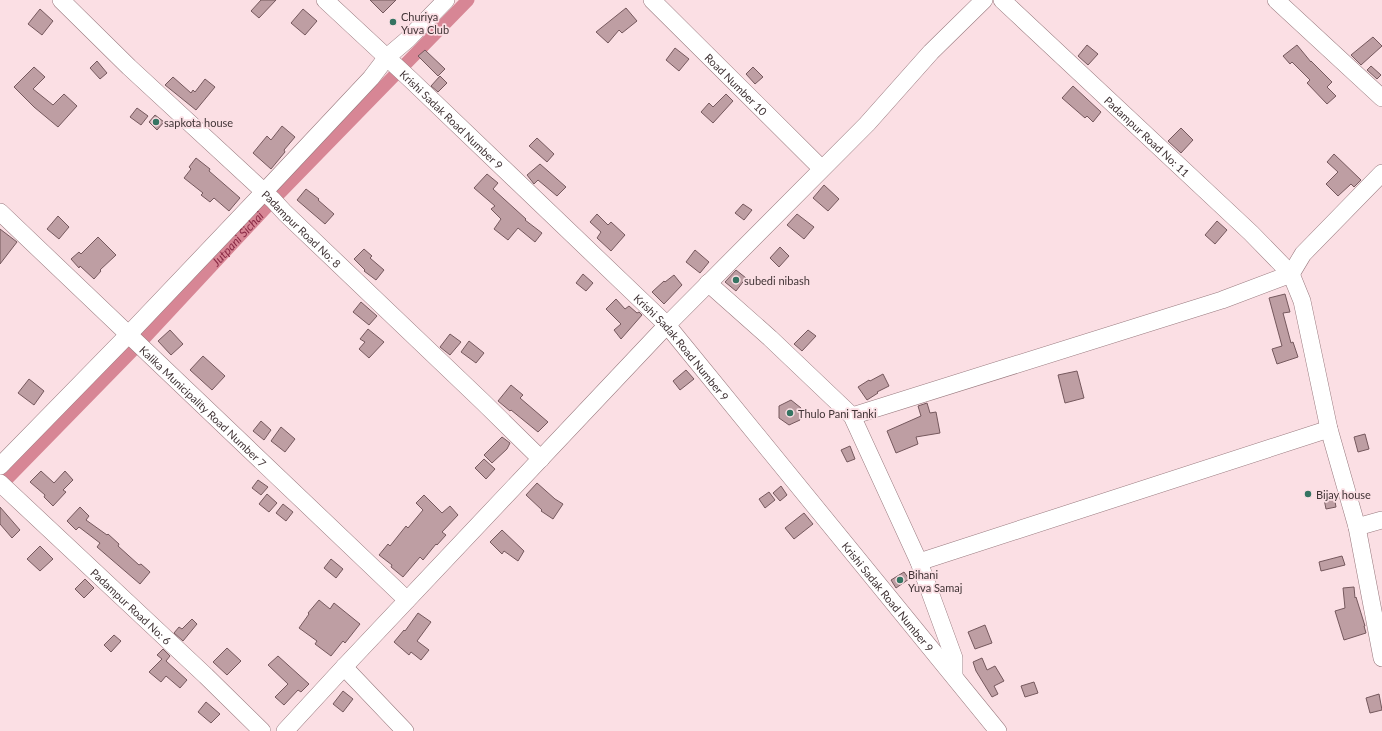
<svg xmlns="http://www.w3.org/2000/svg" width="1382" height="731" viewBox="0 0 1382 731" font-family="Lato,sans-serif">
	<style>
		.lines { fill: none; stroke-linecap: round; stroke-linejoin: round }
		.canal { stroke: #d78695; stroke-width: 13 }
		.building { fill: #be9ea3; stroke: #75585d }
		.minor-casing { stroke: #98797e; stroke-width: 18 }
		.minor { stroke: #fff; stroke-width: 17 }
		.poi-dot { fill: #357462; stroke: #fbdfe4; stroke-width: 1.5 }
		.labels { text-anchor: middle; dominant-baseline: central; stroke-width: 3.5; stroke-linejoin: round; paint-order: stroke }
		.poi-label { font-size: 11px; fill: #413436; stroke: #fbdfe4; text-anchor: start }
		.street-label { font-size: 11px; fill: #413436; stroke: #fbdfe4 }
		.water-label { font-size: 12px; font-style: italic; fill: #8a2a45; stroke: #fbdfe4 }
	</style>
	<rect width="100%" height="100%" fill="#fbdfe4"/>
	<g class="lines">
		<path class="canal" id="s1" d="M7,479L138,345L273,200L468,0"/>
	</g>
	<path class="building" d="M261,0H276L259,18L251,11Z
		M370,0H396L383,13Z
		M626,8L637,21L622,33L619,30L608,43L596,32Z
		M40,9L53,21L42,35L28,24Z
		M303,9L317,21L305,35L291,23Z
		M1373,37L1382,46L1361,65L1351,55Z
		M1087,45L1098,54L1088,65L1078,56Z
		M1297,45L1311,62V61L1332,82L1327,87L1336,96L1327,104L1307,83L1310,80L1292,62L1290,64L1283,56Z
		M675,48L689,59L679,71L666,60Z
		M425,50L445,69L438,76L418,56Z
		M97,61L107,73L100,79L90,68Z
		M1371,66L1381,75L1377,79L1367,70Z
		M34,67L45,77L33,89L53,105L64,94L77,106L58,127L34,107L14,87Z
		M753,67L763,77L755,84L746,74Z
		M440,76L447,83L438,92L431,86Z
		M173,77L191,93L193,90L195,92L205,79L215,87L196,110L165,85Z
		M1073,86L1101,112L1093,122L1087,116L1085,118L1062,98Z
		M726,94L733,101L713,123L701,112L709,103L713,107Z
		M137,108L148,116L141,125L130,117Z
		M155,115L164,122L157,130L149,122Z
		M282,126L295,137L284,150L285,152L271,169L253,153L267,136L271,140Z
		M1181,128L1193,140L1181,153L1168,141Z
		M537,138L554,154L547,162L529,146Z
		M1334,154L1361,180L1354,187L1351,184L1338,196L1326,184L1338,172L1327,162Z
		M196,158L210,169L209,171L240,198L229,211L214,198L210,202L201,195L203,193L184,178L191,169L189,167Z
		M540,164L566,187L557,196L538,180L534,184L527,175Z
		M487,174L498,183L493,189L526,219L525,220L542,233L535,242L518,228L508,240L494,229L501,219L491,209L495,206L474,188Z
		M824,185L839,199L828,211L813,198Z
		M306,189L319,199L318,200L334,214L325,224L297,200Z
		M743,204L752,210L744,220L735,213Z
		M597,214L608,225L611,222L625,235L611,251L597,238L601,232L590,222Z
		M797,214L814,227L804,239L787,225Z
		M58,216L69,227L59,239L47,229Z
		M1217,221L1227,230L1215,244L1205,235Z
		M0,229L17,242L0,264Z
		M98,237L116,255L100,270L101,271L94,279L80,266L79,268L71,259L79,252L81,254Z
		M780,247L789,256L779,267L770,258Z
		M364,249L372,256L370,258L384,270L376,280L364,271L365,270L354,259Z
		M695,250L709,262L700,273L686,262Z
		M736,270L746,278L736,291L725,282Z
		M583,274L593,283L586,291L576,283Z
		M674,275L682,285L664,304L652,292L664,281L665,282Z
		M1285,294L1290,312L1283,313L1291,343L1293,342L1298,357L1277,364L1272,349L1282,346L1269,298Z
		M616,299L625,309L629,306L637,313L639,312L642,315L621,339L614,330L621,324L606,309Z
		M361,302L377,316L369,325L353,312Z
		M368,329L384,342L369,358L359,349L365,342L360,339Z
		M170,330L183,344L171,355L158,341Z
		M808,330L816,336L802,351L794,344Z
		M450,334L461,342L450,355L440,347Z
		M469,341L484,353L476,363L461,352Z
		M203,356L225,376L212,390L190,370Z
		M686,370L694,379L680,390L673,381Z
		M1077,371L1084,398L1065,403L1058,375Z
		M883,374L889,386L877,392L878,393L867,400L858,387L869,380L870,381Z
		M29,379L44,391L34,405L18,393Z
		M511,385L523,395L520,398L548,422L538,432L511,410L510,411L498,401Z
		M791,400L801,408L800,420L789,425L779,418V406Z
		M927,403L930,413L936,412L940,433L916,437L918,444L896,453L887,431L921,416L918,406Z
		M261,421L271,430L264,440L253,431Z
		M281,427L295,439L285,452L271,441Z
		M1365,434L1369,449L1358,452L1354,437Z
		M502,437L510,443L507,449L492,463L484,455Z
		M850,446L855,459L847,462L841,450Z
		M484,459L495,469L486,479L475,468Z
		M41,471L54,483L65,471L73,480L63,490L66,492L53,506L44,497L45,495L30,482Z
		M258,480L268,487L261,495L252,488Z
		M537,483L555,499L563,504L553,519L541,511L542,510L526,495Z
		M781,486L787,495L780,501L773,493Z
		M769,492L775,500L765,508L759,499Z
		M267,494L277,503L269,512L259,504Z
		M424,495L442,513L450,506L458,515L442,532L446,535L437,545L436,544L423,560L420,557L403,577L391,567L392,565L379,555L388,544L390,546L406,526L408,528L423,510L416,503Z
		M1334,496L1336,507L1326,509L1324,499Z
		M283,504L293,512L286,521L276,513Z
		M0,507L20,530L12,538L0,524Z
		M80,507L89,516L86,520L107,535L108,534L119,544L118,546L139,565L141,564L150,572L140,584L97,547L100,543L79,527L76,530L67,521Z
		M804,513L813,524L794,539L785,528Z
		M502,530L524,551L518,561L504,551L502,554L490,542Z
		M40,546L53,559L40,571L27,559Z
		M1342,556L1345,565L1321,571L1319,562Z
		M331,559L343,569L336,578L324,568Z
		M904,572L909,579L896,588L891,580Z
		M85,579L94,588L84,598L75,589Z
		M1354,587L1355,598L1356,597L1365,626H1364L1366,633L1344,640L1335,611L1345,608L1343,588Z
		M319,600L330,609L334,603L360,624L345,643L343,641L331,656L315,644L317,641L299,628L309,614L308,613Z
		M418,613L431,622L417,641L429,650L421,660L411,652L409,655L394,642L404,630L405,631Z
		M192,619L197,624L183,641L174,633L179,627L182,629Z
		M985,625L992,643L975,649L968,632Z
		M114,635L121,641L111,652L104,645Z
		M227,648L241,661L227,675L213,662Z
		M163,649L170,656L166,661L187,680L180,688L166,676L161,682L149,672L162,659L157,655Z
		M278,656L309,684L301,692L298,690L284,705L275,697L288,684L268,665Z
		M982,658L987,670L995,666L1004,681L994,686L998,694L992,697L976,671L973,662Z
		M1034,682L1038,693L1025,697L1021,686Z
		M343,691L353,699L343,712L333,704Z
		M1379,694L1382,710L1370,713L1366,698Z
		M206,702L220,714L211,723L198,712Z"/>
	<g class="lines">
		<g class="minor-casing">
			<g id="minor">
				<path id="s2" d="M61,0L129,67L273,200L285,213L483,402L541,459"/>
				<path id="s3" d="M325,0L410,79L667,325L998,731"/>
				<path id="s4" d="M652,0L821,168"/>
				<path id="s5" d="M1002,0L1251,233L1291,274L1302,301L1329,429L1357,527L1382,658"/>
				<path d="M1276,0L1382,98"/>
				<path id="s6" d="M0,212L407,600"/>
				<path d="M708,283L770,338L852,416L919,562L954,658V676"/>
				<path d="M852,416L1222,300L1291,274L1303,254L1382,173"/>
				<path d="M0,466L128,335L264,192L371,78L387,57L407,40L446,0"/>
				<path id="s7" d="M0,483L206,676L262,731"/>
				<path d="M1357,527L1382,520"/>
				<path d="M919,562L1329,429"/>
				<path d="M344,667L405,731"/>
				<path d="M285,731L344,667L667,325L867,124L931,52L984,0"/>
			</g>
		</g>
		<use href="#minor" class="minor"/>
	</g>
	<g class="poi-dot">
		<circle cx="393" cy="22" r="4"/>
		<circle cx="156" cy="122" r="4"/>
		<circle cx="736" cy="280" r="4"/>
		<circle cx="790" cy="413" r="4"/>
		<circle cx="1308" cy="494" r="4"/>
		<circle cx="900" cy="580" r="4"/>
	</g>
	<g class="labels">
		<g class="poi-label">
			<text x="401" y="16">Churiya<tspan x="401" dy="13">Yuva Club</tspan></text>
			<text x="164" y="122">sapkota house</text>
			<text x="744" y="280">subedi nibash</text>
			<text x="798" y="413">Thulo Pani Tanki</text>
			<text x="1316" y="494">Bijay house</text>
			<text x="908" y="574">Bihani<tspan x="908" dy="13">Yuva Samaj</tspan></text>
		</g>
		<g class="street-label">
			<text stroke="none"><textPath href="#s4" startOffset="119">Road Number 10</textPath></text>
			<text stroke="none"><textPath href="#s3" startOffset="174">Krishi Sadak Road Number 9</textPath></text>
			<text stroke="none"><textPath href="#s5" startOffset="199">Padampur Road No: 11</textPath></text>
			<text stroke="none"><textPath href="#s2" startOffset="332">Padampur Road No: 8</textPath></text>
			<text stroke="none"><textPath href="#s3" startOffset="498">Krishi Sadak Road Number 9</textPath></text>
			<text stroke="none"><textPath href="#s6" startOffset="281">Kalika Municipality Road Number 7</textPath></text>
			<text stroke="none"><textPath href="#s3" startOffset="822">Krishi Sadak Road Number 9</textPath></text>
			<text stroke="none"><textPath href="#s7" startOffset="180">Padampur Road No: 6</textPath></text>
		</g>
		<g class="water-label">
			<text stroke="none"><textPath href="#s1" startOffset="333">Jutpani Sichai</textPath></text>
		</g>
	</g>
</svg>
